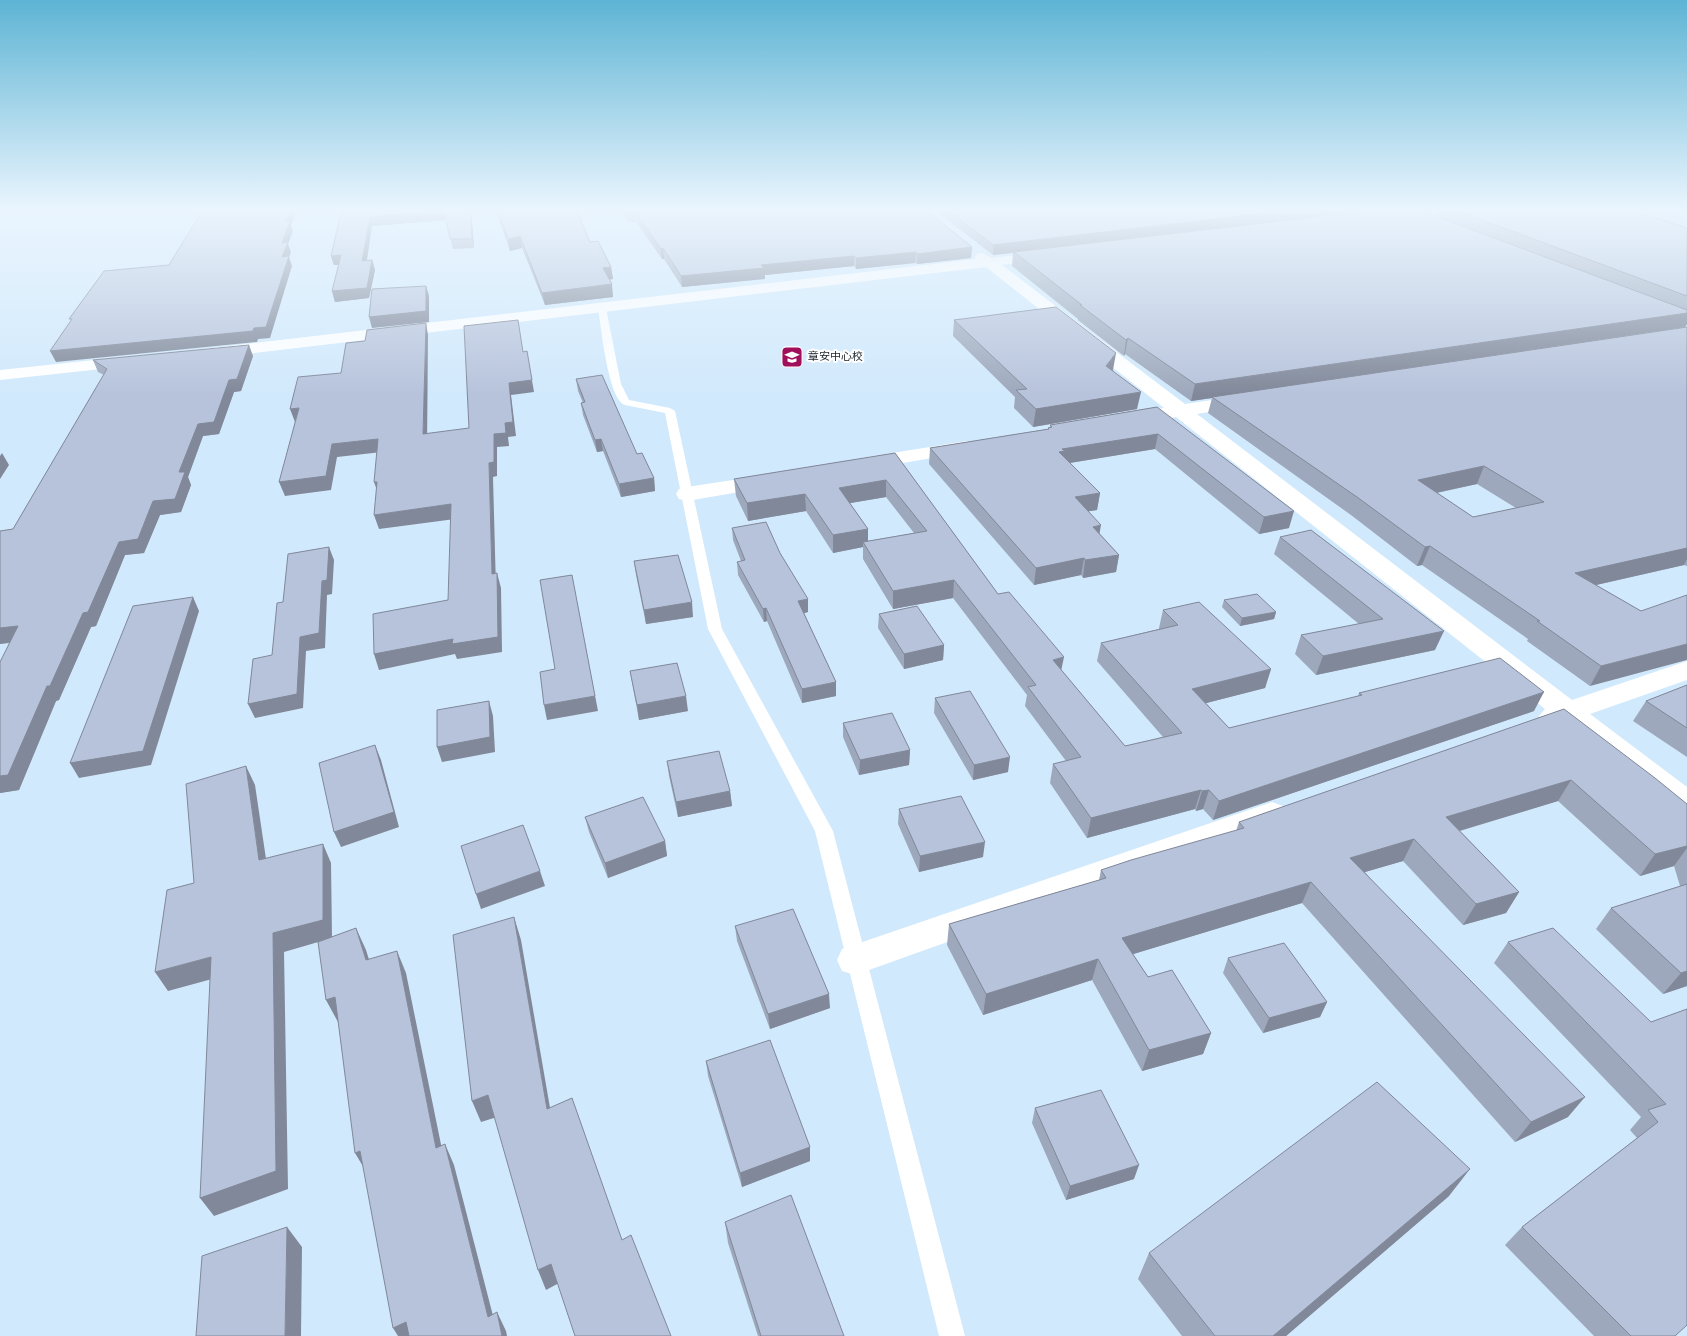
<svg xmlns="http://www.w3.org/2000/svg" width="1687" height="1336" viewBox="0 0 1687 1336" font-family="Overpass,'Noto Sans SC',sans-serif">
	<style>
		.green { fill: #d5d2f9 }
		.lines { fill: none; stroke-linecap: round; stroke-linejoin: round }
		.lane { fill: #fff; fill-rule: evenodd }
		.street { fill: #fff; fill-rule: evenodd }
		.wall { fill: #9da8bc; fill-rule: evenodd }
		.shaded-wall { fill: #808899 }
		.building { fill: #b7c3db; stroke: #808899; fill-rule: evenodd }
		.labels { text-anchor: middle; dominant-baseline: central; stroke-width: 4; stroke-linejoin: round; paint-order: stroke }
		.far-poi-label { font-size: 11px; fill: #212a31; stroke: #fff; text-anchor: start }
	</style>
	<rect width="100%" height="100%" fill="#d1e9fc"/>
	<path class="green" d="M1603,208H1687V235Z"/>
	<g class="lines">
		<path class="lane" d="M602,305L606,308L621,384L629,400L670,408L675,411L722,629L833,831L965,1336H939L815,831L708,629L665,413L625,405C608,400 601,325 598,308Z"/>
		<path class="street" d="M1051,251L1056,252L1058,255L1056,258L1002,265L1185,404L1245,395L1252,397L1255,401L1252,405L1197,414L1572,700L1687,661V680L1590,714L1687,787V816L1676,812L1563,723L1554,726L1544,723L1539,716L1545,709L1176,417L1127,425L1120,423L1117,419L1120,415L1164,408L986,267L212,358L206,357L203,353L206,349L212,348L976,259L975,257L977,254L982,253L992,258Z
			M132,356L138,357L141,361L138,365L0,380V370Z
			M967,441L974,443L977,447L974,451L861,470L854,468L850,464L854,460L861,458Z
			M772,474L780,475L783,480L780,485L687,501L679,499L676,494L679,489L687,487Z
			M1272,802L1283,806L1288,814L1283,822L855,975L842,971L837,960L842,949Z"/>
	</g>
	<path class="wall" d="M342,208H471L474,248L453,249L446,220L372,226L367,260H372L375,270L369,298L335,302L332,291L339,265H334L331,256Z
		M495,208H576L590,242L611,267L613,279L609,280L613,297L545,305L522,248L510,251Z
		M621,208H923L972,247L971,258L917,264L915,263L856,269L854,266L765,275V279L682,287L664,259H662L636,222H628Z
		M932,208H1359L1358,212L1389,211L1436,216L1438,208H1625L1687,228V324L1685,327H1687V566L1684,565L1596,585L1641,611L1590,686L1527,641L1528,639L1422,565L1417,566L1351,515L1208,413L1212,398L1191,401L1125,354L1124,356L1078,320V319L1012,266L1013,253L993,255ZM1477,484L1516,508L1473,517L1437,493Z
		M954,320L1113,370L1137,409L1033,427L1014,408L1015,397L953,336Z
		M253,356L241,391L234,392L219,434L203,436L188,477L191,485L181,512L160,515L144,553L125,555L96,626L91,627L59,700L56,701L19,790L0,793V662L10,643L0,644V531L13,529L104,375L98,372L93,360Z
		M576,379L637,454L654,478L655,491L621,497L603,451L597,452L583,415L581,403H583L578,391Z
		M1157,407L1289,528L1259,534L1155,449L1070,463L1100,493L1097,510L1088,511L1100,534L1119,555L1116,572L1083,578L1081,575L1034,585L929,464L930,448L1048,429V428L1050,427V425Z
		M895,453L998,594L1061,670L1125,746L1163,737L1097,661L1101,643L1159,629V628L1163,610L1271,669L1265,688L1206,703L1229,728L1358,696L1359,693L1534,711L1213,820L1203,809L1196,811L1195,809L1087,838L1050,783L1053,764L1066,761L1025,706L1027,695L953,598L893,609L863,559V547L833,553L806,511L748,521L736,496L734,479ZM886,497L914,533L868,541V529L850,503Z
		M732,528L808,612L804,613L836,682V696L802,703L767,621L764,622L738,575L737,562L741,561L733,540Z
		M1280,537L1435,650L1316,675L1295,654L1301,635L1359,624L1274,554Z
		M634,561L693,617L646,624L636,575Z
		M1224,600L1276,612L1274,619L1240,626L1222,607Z
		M879,614L944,645L943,660L904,669L878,628Z
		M630,671L688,711L639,720Z
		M1687,685V757L1633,721L1646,701Z
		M935,698L1008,772L973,780L934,713Z
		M1564,709L1687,804V986L1663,994L1596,929L1611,908L1680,886L1674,866L1640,876L1558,801L1460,831L1519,892L1506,913L1463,925L1403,861L1365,872L1568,1117L1515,1142L1302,903L1133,954L1148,977L1211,1033L1203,1054L1142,1071L1092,980L983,1015L947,945L949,924L1099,880L1101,870L1236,831L1239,822Z
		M843,723L910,750L909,765L859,775L843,737Z
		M667,761L730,791L732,806L678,817L669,776Z
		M899,809L983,857L919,872L898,824Z
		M585,817L665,841L667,856L608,878L589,832Z
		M735,926L830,1008L770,1029L737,941Z
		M1508,942L1651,1022L1687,1009L1675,1336H1594L1505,1245L1522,1227L1637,1138L1630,1130L1641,1117L1494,963Z
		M1228,958L1327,1002L1320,1017L1263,1033L1223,973Z
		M706,1061L810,1147V1161L742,1187L708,1076Z
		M1035,1108L1134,1179L1066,1200L1032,1123Z
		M1449,1196L1286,1336H1182L1138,1279L1149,1253Z
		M725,1222L844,1336H758L728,1243Z"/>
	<path class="shaded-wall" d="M291,208H298L291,225L293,231L288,244L291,252L289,257L292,266L270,338L258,339L257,342L56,362L50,351L282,257V243L286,222Z
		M470,208H471L474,248L472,239Z
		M1309,208H1359L1357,212L993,255V245Z
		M444,211L446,220L372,226L365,271L362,261L370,217Z
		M520,236L522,248L510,251L508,239Z
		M972,247L971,258L917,264V254Z
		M663,248L664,259H662L661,249Z
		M916,252L915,263L856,269V258Z
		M341,255L344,265H334L331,256Z
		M854,256V266L765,275V279L682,287L681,276L761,265Z
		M372,260L375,270L369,298L335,302L332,291Z
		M611,267L613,279L605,280L603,268Z
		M612,284L613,297L545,305L542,293Z
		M426,286L429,296V322L372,328L369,317Z
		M1687,313V324L1685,327L1212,397V398L1191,401L1195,384Z
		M426,323L428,335L427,447L423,434Z
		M1128,338L1125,354L1124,356L1126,340Z
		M249,345L253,356L241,391L234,392L219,434L203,436L188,477L191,485L181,512L160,515L144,553L125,555L96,626L91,627L59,700L56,701L19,790L0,793V776L47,686L83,613L119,542L179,472L198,424L229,380Z
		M527,351L534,392L511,395L516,436L508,437L509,446L497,447V476L493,477L496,589L492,574L489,463L494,434L509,383Z
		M1116,353L1113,370L1103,383L1106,366Z
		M1141,392L1137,409L1033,427L1036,409Z
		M299,408L295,422L290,409Z
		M1158,434L1155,449L1063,464L1059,452L1062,449Z
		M378,439L382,452L337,457L331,490L285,496L279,482L332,444Z
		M601,439L603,451L597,452L595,440Z
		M2,453L9,465L0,479V456Z
		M1484,466L1477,484L1411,498L1418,480Z
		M654,478L655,491L621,497L619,484Z
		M886,480V497L839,505V488Z
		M374,482H377L379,496Z
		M1100,493L1097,510L1072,514L1075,497Z
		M805,494L806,511L748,521L747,503Z
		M451,504L455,519L379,529L374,515Z
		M1294,511L1289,528L1259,534L1264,517Z
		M1101,525L1098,542L1093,527Z
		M868,529V546L863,542V547L833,553V535Z
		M1430,546L1422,565L1417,566L1425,547Z
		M329,547L334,560L332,594L327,595L325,648L306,651L303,708L255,718L248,704L300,637L322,581Z
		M1687,548V559L1684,565L1565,592L1575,573Z
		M1119,555L1116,572L1083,578L1085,560Z
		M1084,558L1081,575L1034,585L1036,568Z
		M497,573L501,588L502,652L457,659L455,654L379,670L374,654Z
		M572,575L598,711L547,720L544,705L595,696Z
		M954,580L953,598L893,609V591Z
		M193,597L199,611L151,765L79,778L70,763Z
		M808,599V612L798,615V601Z
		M692,602L693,617L646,624L644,610Z
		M766,608L767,621L764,622L763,609Z
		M1276,612L1274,619L1240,626L1242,618Z
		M18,626L27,640L0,644V628Z
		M1444,631L1435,650L1316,675L1323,656Z
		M1687,644V660L1590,686L1601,666Z
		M944,645L943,660L904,669V654Z
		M1064,657L1060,676L1053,660Z
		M1271,669L1265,688L1187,708L1192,689Z
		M836,682V696L802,703V689Z
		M1544,692L1534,711L1213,820L1219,801Z
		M686,696L688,711L639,720L637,705Z
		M489,701L493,716L495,752L442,762L437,747Z
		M375,745L381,760L399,827L341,847L334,832Z
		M910,750L909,765L859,775L860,760Z
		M1010,757L1008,772L973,780L974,765Z
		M246,766L255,785L269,879L259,860Z
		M1571,780L1558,801L1435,838L1446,817Z
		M1201,790L1195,809L1087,838L1091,818Z
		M1209,790L1203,809L1196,811L1202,791Z
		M730,791L732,806L678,817L676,802Z
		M1414,839L1403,861L1341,879L1350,858Z
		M665,841L667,856L608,878L605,863Z
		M985,842L983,857L919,872L920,856Z
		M323,844L331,863L332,938L284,952L288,1189L214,1216L200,1198L273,933Z
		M1687,846V848L1674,866L1640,876L1655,854Z
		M540,871L545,886L481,909L476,894Z
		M1311,882L1302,903L1117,959L1122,938Z
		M1519,892L1506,913L1463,925L1476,904Z
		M514,917L521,940L554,1131L547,1109Z
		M356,928L366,950L376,982L366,960Z
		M397,951L406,973L446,1169L436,1148Z
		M211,957L223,976L168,991L155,972Z
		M1098,959L1092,980L983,1015L986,994Z
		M1687,971V986L1663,994L1681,973Z
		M829,994L830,1008L770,1029L768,1014Z
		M335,997L346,1019L338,1022L326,1000Z
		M1327,1002L1320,1017L1263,1033L1269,1018Z
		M1211,1033L1203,1054L1142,1071L1149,1050Z
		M488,1095L497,1117L481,1122L472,1101Z
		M1585,1097L1568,1117L1515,1142L1531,1122Z
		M445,1144L454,1165L498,1335L488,1317Z
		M810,1147V1161L742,1187L740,1173Z
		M360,1151L367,1173L355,1153Z
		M1139,1165L1134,1179L1066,1200L1070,1186Z
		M1470,1169L1449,1196L1286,1336H1273Z
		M287,1227L302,1247L301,1336H285Z
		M551,1264L559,1283L546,1290L538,1270Z
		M497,1312L506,1331L507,1336H502Z
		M406,1322L416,1336H398L393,1328Z"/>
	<path class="building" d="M204,208H291L286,222L290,221L282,243L288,242L282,257L289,256L266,327L254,328L253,331L50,351L72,319H69L104,271L169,265Z
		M342,208H470L472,239H450L444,211L370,217L362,261L372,260L367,288L332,291L341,255L331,256Z
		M497,208H576L590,242L598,241L611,267L603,268L612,284L542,293L520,236L508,239Z
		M625,208H923L972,247L917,254L916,252L856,258L854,256L761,265L764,268L681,276L663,248L661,249L635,212H627Z
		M945,208H1309L993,245Z
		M1408,208H1414L1687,310V313L1195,384L1128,338L1126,340L1080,305H1082L1014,252L1384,209L1389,211Z
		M1450,208H1625L1687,228V296Z
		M426,286V311L369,317L372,289Z
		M1056,307L1116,353L1106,366L1141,392L1036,409L1016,390L1027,389L954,320Z
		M518,320L523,352L527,351L532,380L509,383L513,422L505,423L506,433L494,434V462L489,463L492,574L497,573L498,637L452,644L453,639L374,654L373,614L448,600L451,504L374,515L377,482H374L378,439L332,444L326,476L279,482L299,408L290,409L298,377L341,373L346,343L365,341L367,330L426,323L423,434L469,428L464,326Z
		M1687,327V548L1575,573L1641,611L1687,595V644L1601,666L1537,621H1540L1430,546L1425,547L1357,497L1212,397ZM1484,466L1544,502L1473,517L1418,480Z
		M249,345L237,379L229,380L214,422L198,424L179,472H185L175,499L153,501L138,539L119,542L88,612L83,613L50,686H47L8,775L0,776V662L18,626L0,628V531L13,529L107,369L93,360Z
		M602,375L637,454L642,453L654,478L619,484L601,439L595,440L581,403L585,402L576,379Z
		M1157,407L1294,511L1264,517L1158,434L1062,449L1065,451L1059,452L1100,493L1075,497L1101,525L1093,527L1119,555L1085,560L1084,558L1036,568L930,448L1049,429L1048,428L1052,427L1050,425Z
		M895,453L998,594L1009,592L1064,657L1053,660L1125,746L1182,733L1101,643L1178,625L1163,610L1199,602L1271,669L1192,689L1229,728L1362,695L1359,693L1500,658L1544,692L1219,801L1209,790L1202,791L1201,790L1091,818L1053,764L1081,757L1028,687L1036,685L954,580L893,591L863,542L927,531L886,480L839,488L868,529L833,535L805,494L747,503L734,479Z
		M766,522L780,553L808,599L798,601L836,682L802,689L766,608L763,609L737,562L745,560L732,528Z
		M1311,530L1444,631L1323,656L1301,635L1383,619L1280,537Z
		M329,547L327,580L322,581L319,633L300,637L297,694L248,704L253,659L272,655L277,603L283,602L288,554Z
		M678,555L692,602L644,610L634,561Z
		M572,575L595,696L544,705L540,672L555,669L540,580Z
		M1257,594L1276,612L1242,618L1224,600Z
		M193,597L143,751L70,763L133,606Z
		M917,606L944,645L904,654L879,614Z
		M677,663L686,696L637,705L630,671Z
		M1687,685V728L1646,701Z
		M970,691L1010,757L974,765L935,698Z
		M489,701L490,737L437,747V710Z
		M1564,709L1655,778L1687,804V846L1655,854L1571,780L1446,817L1519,892L1476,904L1414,839L1350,858L1585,1097L1531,1122L1311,882L1122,938L1148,977L1172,970L1211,1033L1149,1050L1098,959L986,994L949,924L1106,878L1101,870L1131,860L1244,828L1239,822Z
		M892,713L910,750L860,760L843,723Z
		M375,745L394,812L334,832L319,763Z
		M719,751L730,791L676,802L667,761Z
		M246,766L259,860L323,844V920L273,933L276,1171L200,1198L211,957L155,972L167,890L194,883L186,784Z
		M961,796L985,842L920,856L899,809Z
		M643,797L665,841L605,863L585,817Z
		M523,825L540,871L476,894L461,846Z
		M1687,884V971L1681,973L1611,908Z
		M793,909L829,994L768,1014L735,926Z
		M514,917L547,1109L572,1098L622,1240L631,1235L671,1336H575L551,1264L538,1270L488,1095L472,1101L453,935Z
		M356,928L366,960L397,951L436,1148L445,1144L488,1317L497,1312L502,1336H409L406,1322L393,1328L360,1151L355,1153L335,997L326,1000L318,942Z
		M1553,928L1651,1022L1687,1009V1325L1675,1336H1631L1522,1227L1658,1122L1648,1110L1666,1104L1508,942Z
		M1284,943L1327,1002L1269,1018L1228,958Z
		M770,1040L810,1147L740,1173L706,1061Z
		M1377,1082L1470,1169L1273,1336H1215L1149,1253Z
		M1101,1090L1139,1165L1070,1186L1035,1108Z
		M791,1195L844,1336H761L725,1222Z
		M287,1227L285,1336H196L202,1256Z"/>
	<linearGradient id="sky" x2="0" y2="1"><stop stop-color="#5db4d4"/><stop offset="0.53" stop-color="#eaf5fe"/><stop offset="1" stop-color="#eaf5fe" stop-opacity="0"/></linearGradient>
	<rect width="1687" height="395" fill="url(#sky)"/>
	<defs>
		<g id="school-square" transform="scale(1.125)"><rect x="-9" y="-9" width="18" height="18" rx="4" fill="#9f0f5a" stroke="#fff"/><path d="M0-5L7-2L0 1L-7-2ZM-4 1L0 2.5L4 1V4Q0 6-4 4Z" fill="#fff"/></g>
	</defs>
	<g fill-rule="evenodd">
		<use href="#school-square" x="792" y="357"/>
	</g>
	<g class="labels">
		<g class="far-poi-label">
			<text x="808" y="357">章安中心校</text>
		</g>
	</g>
</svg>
